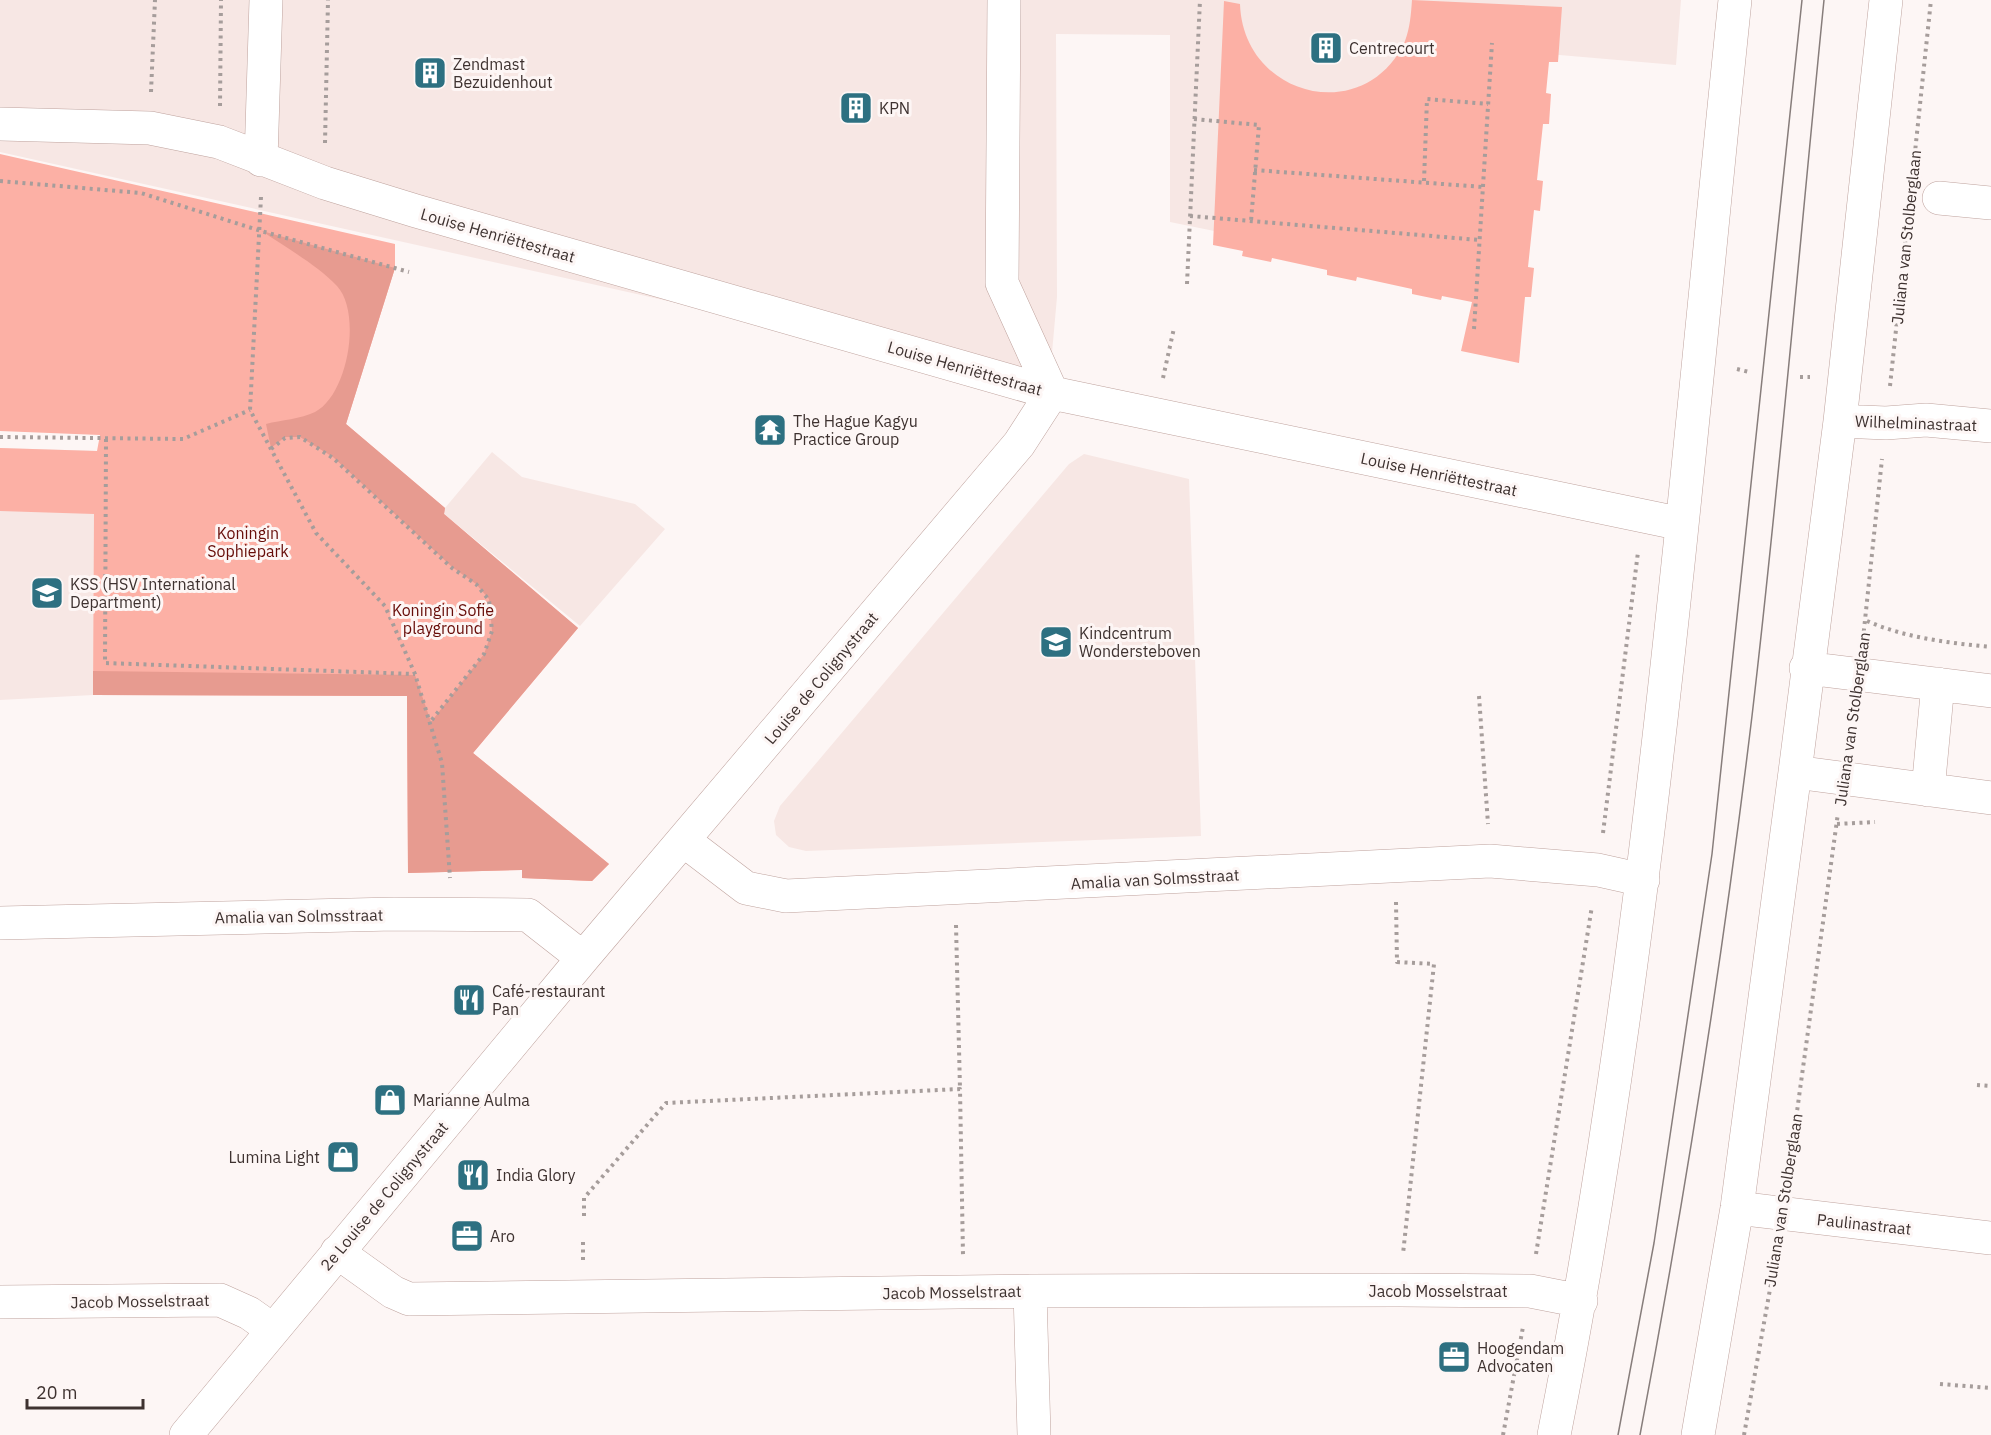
<svg xmlns="http://www.w3.org/2000/svg" width="1991" height="1435" viewBox="0 0 1991 1435" font-family="'IBM Plex Sans',sans-serif">
	<style>
		.built { fill: #f7e7e4 }
		.green { fill: #fcb0a5 }
		.forest { fill: #e79b90 }
		.lines { fill: none; stroke-linecap: round; stroke-linejoin: round }
		.minor-casing { stroke: #bfa39e; stroke-width: 34 }
		.path { stroke: #a69d9b; stroke-width: 4; stroke-dasharray: 3 4.5; stroke-linecap: butt }
		.minor { stroke: #fff; stroke-width: 33 }
		.tram { stroke: #877d7b; stroke-width: 1.5 }
		.labels { text-anchor: middle; dominant-baseline: central; stroke-width: 6; stroke-linejoin: round; paint-order: stroke }
		.poi-label { font-size: 16px; fill: #3e3230; stroke: #fdf6f5; text-anchor: start }
		.street-label { font-size: 16px; fill: #3e3230; stroke: #fdf6f5 }
		.park-label { font-size: 16px; fill: #670d09; stroke: #fdf6f5 }
	</style>
	<rect width="100%" height="100%" fill="#fdf6f5"/>
	<path class="built" d="M0,0H1681L1676,65L1548,54L1523,294L1170,222V35L1056,34L1057,297L1049,386L0,152Z
		M0,448L98,451L93,695L0,700Z
		M492,452L522,477L635,504L665,529L580,626L444,514L445,508Z
		M1084,454L1189,479L1201,836L806,851L789,847L776,835L774,821L780,806L1069,464Z"/>
	<path class="green" d="M1412,0L1562,7L1558,62H1549L1546,93L1551,94L1549,124H1543L1537,180L1543,181L1540,211L1534,210L1528,267L1534,268L1531,297H1525L1519,363L1461,351L1472,302L1442,296L1441,300L1412,294V289L1357,277L1356,281L1327,275V270L1272,258L1271,262L1242,256L1243,251L1213,245L1224,1L1240,4C1243,97 1365,128 1405,41C1410,28 1411,14 1412,0Z
		M0,154L395,244V268L346,424L445,508L444,514L578,628L473,753L609,864L592,881L522,878V870L408,873L407,696L93,695L94,514L0,511V448L97,451L100,435L0,431Z"/>
	<path class="forest" d="M262,231L395,268L346,424L445,508L444,514L578,628L473,753L609,864L592,881L522,878V870L408,873L407,696L93,695V671L415,675L431,722L484,654L492,631L489,599L476,584L452,567L333,457L300,437H285L271,448L266,424C281,420 301,419 315,412C348,395 362,313 337,286C316,264 286,248 262,231Z"/>
	<g class="lines">
		<g class="minor-casing">
			<path id="minor" d="M0,124L150,128L219,142L325,183L416,211L1052,393L1682,524
				M261,160L266,0
				M1939,198L1991,203
				M1840,421L1886,423L1926,420L1991,426
				M1806,668L1991,691
				M1795,772L1991,798
				M1928,790L1938,684
				M683,840L746,888L786,896L1490,861L1598,870L1643,880
				M0,923L394,914L528,915L583,958
				M1737,1208L1991,1238
				M337,1252L393,1292L409,1299L1030,1291L1399,1290L1530,1291L1581,1301
				M1030,1291L1034,1435
				M0,1302L220,1300L249,1313L273,1330
				M186,1435L583,958L1019,444L1052,393L1002,283L1004,0
				M1554,1435C1648,962 1685,479 1735,0
				M1698,1435L1737,1208L1795,772L1840,421L1886,0"/>
		</g>
		<path class="path" d="M151,92L155,0
			M220,106L221,0
			M1194,119L1259,125L1251,221
			M325,143L328,0
			M1254,170L1483,187
			M1913,171L1931,0
			M0,181L141,193L261,231L409,272
			M1424,181L1427,99L1488,104
			M261,197L250,410L316,533L385,606L415,674L442,763L450,878
			M1190,216L1480,240
			M1187,284L1200,0
			M1474,329L1492,43
			M1737,369L1749,372
			M1800,377H1810
			M1163,378L1174,328
			M1890,386L1908,217
			M0,437L183,439L250,410
			M106,439L105,663L415,674
			M271,449L285,438L300,437L333,458L452,568L476,584L489,600L492,631L484,654L431,721
			M1867,621C1906,638 1949,643 1991,647
			M1863,639L1882,459
			M1479,696L1488,824
			M1847,743L1852,709
			M1837,824L1875,822
			M1603,833L1638,552
			M1396,902L1397,962L1434,964L1403,1254
			M956,925L960,1089
			M1977,1085L1991,1086
			M1788,1177L1838,813
			M584,1216V1198L666,1103L960,1089L963,1255
			M1536,1254L1592,906
			M583,1260V1242
			M1940,1384L1991,1388
			M1503,1435L1523,1327
			M1744,1435L1777,1250"/>
		<use href="#minor" class="minor"/>
		<path class="tram" d="M1618,1435L1654,1243L1712,854L1802,0
			M1640,1435C1685,1197 1723,957 1752,716C1780,478 1800,239 1824,0"/>
	</g>
	<defs>
		<g id="building-square" transform="scale(1.725)"><rect x="-9" y="-9" width="18" height="18" rx="4" fill="#2d7081" stroke="#fdf6f5"/><path d="M-4-6H4V6H1V3H-1V6H-4ZM-2.5-4.3h1.7v1.8h-1.7ZM.8-4.3h1.7v1.8H.8ZM-2.5-1h1.7V.8h-1.7ZM.8-1h1.7V.8H.8Z" fill="#fff"/></g>
		<g id="temple-square" transform="scale(1.725)"><rect x="-9" y="-9" width="18" height="18" rx="4" fill="#2d7081" stroke="#fdf6f5"/><path d="M0-6L5-2H3V0L6.5 2.5H4V6H1.5V3h-3V6H-4V2.5H-6.5L-3 0V-2H-5Z" fill="#fff"/></g>
		<g id="school-square" transform="scale(1.725)"><rect x="-9" y="-9" width="18" height="18" rx="4" fill="#2d7081" stroke="#fdf6f5"/><path d="M0-5L7-2L0 1L-7-2ZM-4 1L0 2.5L4 1V4Q0 6-4 4Z" fill="#fff"/></g>
		<g id="restaurant-square" transform="scale(1.725)"><rect x="-9" y="-9" width="18" height="18" rx="4" fill="#2d7081" stroke="#fdf6f5"/><path d="M-5-6h1v4h1v-4h1v4h1v-4h1v5L-1.5 .5V6h-2V.5L-5-1ZM5-6V6H3V1.5H1.5Q1.5-4 5-6Z" fill="#fff"/></g>
		<g id="shop-square" transform="scale(1.725)"><rect x="-9" y="-9" width="18" height="18" rx="4" fill="#2d7081" stroke="#fdf6f5"/><path d="M-5-2.5h2.3a2.7 3.5 0 0 1 5.4 0H5L5.5 6h-11ZM-1.5-2.5h3a1.5 2.3 0 0 0-3 0Z" fill="#fff"/></g>
		<g id="office-square" transform="scale(1.725)"><rect x="-9" y="-9" width="18" height="18" rx="4" fill="#2d7081" stroke="#fdf6f5"/><path d="M-6-3h4V-5.5h4V-3h4V5H-6ZM-1-4.5V-3h2v-1.5ZM-6 0V1H6V0Z" fill="#fff"/></g>
	</defs>
	<g fill-rule="evenodd">
		<use href="#building-square" x="1326" y="48"/>
		<use href="#building-square" x="430" y="73"/>
		<use href="#building-square" x="856" y="108"/>
		<use href="#temple-square" x="770" y="430"/>
		<use href="#school-square" x="47" y="593"/>
		<use href="#school-square" x="1056" y="642"/>
		<use href="#restaurant-square" x="469" y="1000"/>
		<use href="#shop-square" x="390" y="1100"/>
		<use href="#shop-square" x="343" y="1157"/>
		<use href="#restaurant-square" x="473" y="1175"/>
		<use href="#office-square" x="467" y="1236"/>
		<use href="#office-square" x="1454" y="1357"/>
	</g>
	<g class="labels">
		<g class="poi-label">
			<text x="1349" y="48">Centrecourt</text>
			<text x="453" y="64">Zendmast<tspan x="453" dy="18">Bezuidenhout</tspan></text>
			<text x="879" y="108">KPN</text>
			<text x="793" y="421">The Hague Kagyu<tspan x="793" dy="18">Practice Group</tspan></text>
			<text x="70" y="584">KSS (HSV International<tspan x="70" dy="18">Department)</tspan></text>
			<text x="1079" y="633">Kindcentrum<tspan x="1079" dy="18">Wondersteboven</tspan></text>
			<text x="492" y="991">Café-restaurant<tspan x="492" dy="18">Pan</tspan></text>
			<text x="413" y="1100">Marianne Aulma</text>
			<text x="320" y="1157" text-anchor="end">Lumina Light</text>
			<text x="496" y="1175">India Glory</text>
			<text x="490" y="1236">Aro</text>
			<text x="1477" y="1348">Hoogendam<tspan x="1477" dy="18">Advocaten</tspan></text>
		</g>
		<g class="street-label">
			<text transform="translate(498 235) rotate(16)">Louise Henriëttestraat</text>
			<text transform="translate(1906 237) rotate(-84)">Juliana van Stolberglaan</text>
			<text transform="translate(965 368) rotate(16)">Louise Henriëttestraat</text>
			<text transform="translate(1916 423) rotate(2)">Wilhelminastraat</text>
			<text transform="translate(1439 474) rotate(12)">Louise Henriëttestraat</text>
			<text transform="translate(821 678) rotate(-50)">Louise de Colignystraat</text>
			<text transform="translate(1852 719) rotate(-82)">Juliana van Stolberglaan</text>
			<text transform="translate(1155 879) rotate(-3)">Amalia van Solmsstraat</text>
			<text transform="translate(299 916) rotate(-1)">Amalia van Solmsstraat</text>
			<text transform="translate(384 1196) rotate(-50)">2e Louise de Colignystraat</text>
			<text transform="translate(1783 1200) rotate(-81)">Juliana van Stolberglaan</text>
			<text transform="translate(1864 1224) rotate(6)">Paulinastraat</text>
			<text x="1438" y="1291">Jacob Mosselstraat</text>
			<text transform="translate(952 1292) rotate(-1)">Jacob Mosselstraat</text>
			<text transform="translate(140 1301) rotate(-1)">Jacob Mosselstraat</text>
		</g>
		<g class="park-label">
			<text x="248" y="533">Koningin<tspan x="248" dy="18">Sophiepark</tspan></text>
			<text x="443" y="610">Koningin Sofie<tspan x="443" dy="18">playground</tspan></text>
		</g>
	</g>
	<path d="M27 1399v9h116v-9" fill="none" stroke="#3e3230" stroke-width="3"/>
	<text x="36" y="1399" font-size="18" fill="#3e3230" stroke="#fdf6f5" stroke-width="4.5" paint-order="stroke">20 m</text>
</svg>
